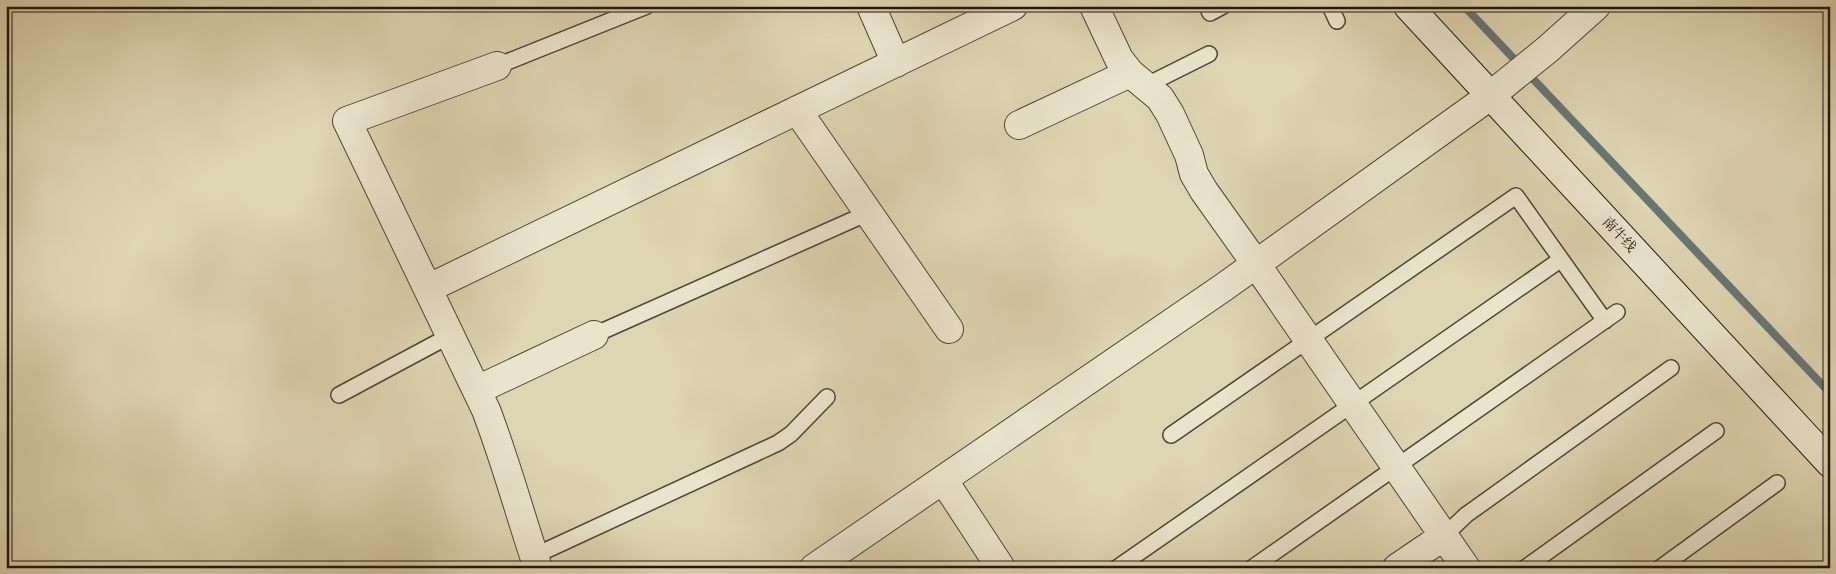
<svg xmlns="http://www.w3.org/2000/svg" width="1836" height="574" viewBox="0 0 1836 574" font-family="'Old Standard TT','Noto Serif SC',serif">
	<style>
		.lines { fill: none; stroke-linecap: round; stroke-linejoin: round }
		.stream { stroke: #687674; stroke-width: 8 }
		.service-casing { stroke: #4e4637; stroke-width: 18 }
		.minor-casing { stroke: #4e4637; stroke-width: 30 }
		.tertiary-casing { stroke: #4e4637; stroke-width: 30 }
		.secondary-casing { stroke: #1e170e; stroke-width: 30 }
		.service { stroke: #eae4cd; stroke-width: 15 }
		.minor { stroke: #eae4cd; stroke-width: 28 }
		.tertiary { stroke: #eae4cd; stroke-width: 28 }
		.secondary { stroke: #eae4cd; stroke-width: 28 }
		.labels { text-anchor: middle; dominant-baseline: central; stroke-width: 5; stroke-linejoin: round; paint-order: stroke }
		.street-label { font-size: 14px; fill: #1e170e; stroke: #eae4cd }
	</style>
	<rect width="100%" height="100%" fill="#ded5b2"/>
	<filter id="stains"><feTurbulence type="fractalNoise" baseFrequency=".004" numOctaves="4"/><feColorMatrix values="0 0 0 0 .2 0 0 0 0 .09 0 0 0 0 .02 0 0 0 .5 -.17"/></filter>
	<radialGradient id="worn" r=".72"><stop offset=".6" stop-color="#630" stop-opacity="0"/><stop offset="1" stop-color="#630" stop-opacity=".3"/></radialGradient>
	<g class="lines">
		<path class="stream" d="M1464,6L1830,393"/>
		<g class="service-casing">
			<path id="service" d="M1207,6L1210,13L1223,6
				M1330,6L1337,21
				M497,66L647,6
				M1145,86L1209,54
				M594,335L868,213
				M339,395L451,335
				M1171,435L1516,196L1605,321
				M1444,536L1466,515L1671,368
				M534,556L778,443L791,434L827,397
				M1117,568L1560,260
				M1252,568L1617,312
				M1525,568L1716,431
				M1660,568L1777,483"/>
		</g>
		<g class="minor-casing">
			<path id="minor" d="M871,6L896,63
				M1094,6L1119,59L1130,73L1160,98L1170,114L1189,155L1194,174L1204,191L1256,264L1466,568
				M497,66L347,121L486,410C506,462 520,515 538,568
				M1490,96L1548,49L1596,6
				M797,110L949,329
				M1019,125L1130,73
				M429,288L1013,6
				M477,390L594,335
				M944,481L1001,568
				M1397,568L1444,536"/>
		</g>
		<g class="tertiary-casing">
			<path id="tertiary" d="M814,568L1224,287L1490,96"/>
		</g>
		<g class="secondary-casing">
			<path id="secondary" d="M1408,6L1830,463"/>
		</g>
		<use href="#service" class="service"/>
		<use href="#minor" class="minor"/>
		<use href="#tertiary" class="tertiary"/>
		<use href="#secondary" class="secondary"/>
	</g>
	<g class="labels">
		<g class="street-label">
			<text transform="translate(1619 235) rotate(47)">南牛线</text>
		</g>
	</g>
	<rect width="1836" height="574" fill="none" stroke="#ded5b2" stroke-width="25"/>
	<rect x="8" y="8" width="1821" height="559" fill="none" stroke="#1e170e" stroke-width="2.5"/>
	<rect x="12" y="12" width="1811" height="549" fill="none" stroke="#1e170e"/>
	<rect width="100%" height="100%" filter="url(#stains)"/>
	<rect width="100%" height="100%" fill="url(#worn)"/>
</svg>
